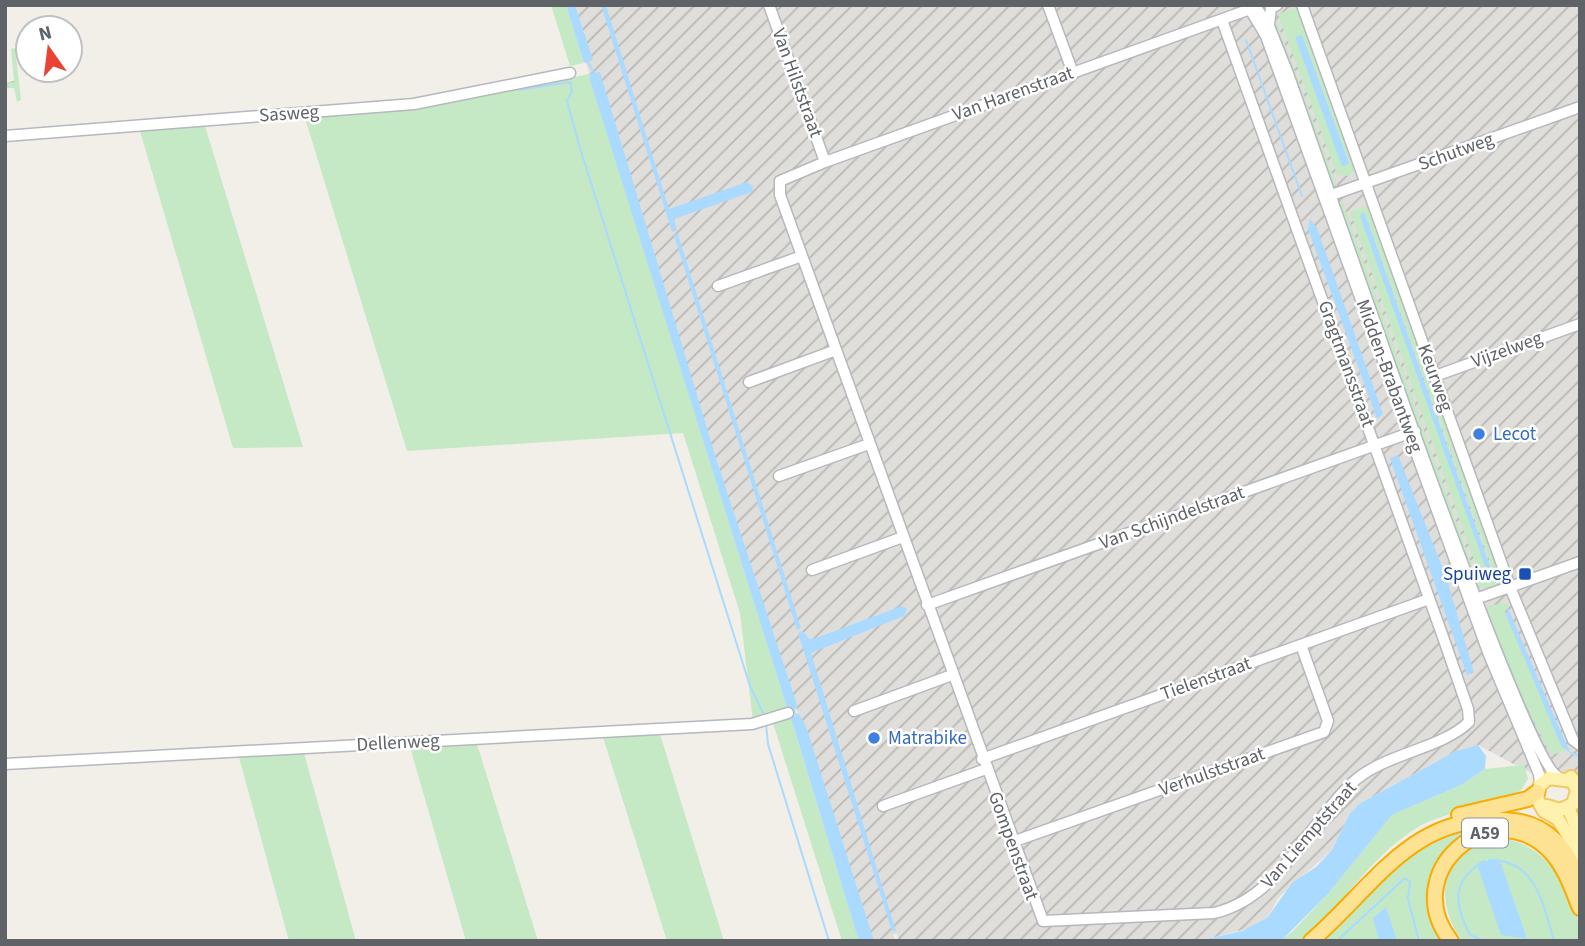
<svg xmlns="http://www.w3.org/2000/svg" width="1585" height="946" viewBox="0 0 1585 946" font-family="'Source Sans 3',sans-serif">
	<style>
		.industrial { fill: url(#industrial-furrows) }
		.green { fill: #c5e8c5; fill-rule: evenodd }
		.forest { fill: url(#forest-firs) }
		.water { fill: #aadaff }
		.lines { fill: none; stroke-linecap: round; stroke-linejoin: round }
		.stream { stroke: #aadaff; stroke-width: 2 }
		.minor-casing { stroke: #b5b8bc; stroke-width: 13 }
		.major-casing { stroke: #f2c960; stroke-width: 16 }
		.highway-casing { stroke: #f9ab00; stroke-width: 18 }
		.minor { stroke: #fff; stroke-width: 10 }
		.major { stroke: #fff2af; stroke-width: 12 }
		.highway { stroke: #fde293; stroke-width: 14 }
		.shop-dot { fill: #3f7fe0; stroke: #fff; stroke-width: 2.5 }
		.transit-dot { fill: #1a4fb4; stroke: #fff; stroke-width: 2.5 }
		.labels { text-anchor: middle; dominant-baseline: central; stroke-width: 5; stroke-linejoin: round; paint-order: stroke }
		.shield { fill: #fff; stroke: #8f9295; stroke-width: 2 }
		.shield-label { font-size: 18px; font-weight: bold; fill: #5f6368 }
		.street-label { font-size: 19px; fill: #5f6368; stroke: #fff }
		.shop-label { font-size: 19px; fill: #366cbe; stroke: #fff; text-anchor: start }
		.transit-label { font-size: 19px; fill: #164399; stroke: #fff; text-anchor: end }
	</style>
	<defs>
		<pattern id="industrial-furrows" width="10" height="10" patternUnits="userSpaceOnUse" patternTransform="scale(1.75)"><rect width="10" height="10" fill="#e0deda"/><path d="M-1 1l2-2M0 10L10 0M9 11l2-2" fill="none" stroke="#b9b8b5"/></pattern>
		<pattern id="forest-firs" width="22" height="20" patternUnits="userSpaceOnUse" patternTransform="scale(1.75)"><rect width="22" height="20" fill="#c5e8c5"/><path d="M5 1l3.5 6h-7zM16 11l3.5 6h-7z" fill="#a3c0a4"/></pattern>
	</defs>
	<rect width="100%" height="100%" fill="#f1efe8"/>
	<path class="industrial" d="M567,5H1580V774L1551,784L1478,745L1456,751L1359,804L1349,815L1332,850L1279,897L1267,918L1254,927L1207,939L899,941L897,934H893L895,941H872Z"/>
	<path class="green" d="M551,5H566L584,63L570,66Z
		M1299,7L1357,169L1348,176L1337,175L1278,14ZM1301,35L1349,163L1343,167L1295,38Z
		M1274,14L1337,186L1331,184L1270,20Z
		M589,74L788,711L753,721L740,613L683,433L407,451L305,118L419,108Z
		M205,126L303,447L233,448L140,131Z
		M1342,200L1477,579L1490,583L1502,575V581C1494,590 1482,590 1473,583L1338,208Z
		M1370,205L1501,572L1490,578L1479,574L1350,212ZM1365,214L1491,565L1488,569L1360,216Z
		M1503,603L1510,606L1505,611L1506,615L1565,751L1551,755L1497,649L1484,607Z
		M791,718L859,941H842L773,723Z
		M660,734L724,941H667L603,737Z
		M477,744L538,941H466L410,747Z
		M304,753L356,941H289L239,757Z
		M1524,765L1528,779L1521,790C1491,809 1451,809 1420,826C1375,852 1346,900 1308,935L1300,941H1280L1293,931L1327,895L1392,815L1463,784L1485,769Z
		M1474,825L1475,830C1440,850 1434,864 1435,903C1435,918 1435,929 1444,941H1318L1420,843Z
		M1500,838C1548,843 1580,895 1580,941H1462C1431,897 1442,846 1500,838Z"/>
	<path class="forest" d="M15,48L21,100L17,102L14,88H5V83L14,81L11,49Z"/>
	<path class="water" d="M566,5H575L593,60L584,63Z
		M601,5H606L669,209L747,182L753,186L752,192L674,219L677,230L672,232Z
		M1302,35L1349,163L1345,166H1342L1295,37Z
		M600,72L715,455L798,708L788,711L591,83L589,74Z
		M1362,213L1365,214L1491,569L1485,566L1360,216Z
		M1310,219L1317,228L1383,414L1377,419L1308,229Z
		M678,234L801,628L797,630L674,235Z
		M1398,455L1447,579L1474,673L1467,675L1390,458Z
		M902,606L907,609L904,616L811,653L896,931H892L798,633L803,631L809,639L816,638Z
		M1508,608L1563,737L1571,753L1562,747L1557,736L1506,615Z
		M798,713L806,726L874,941H859L857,935L791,718Z
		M1478,745L1486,756L1485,769L1463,784L1392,815L1327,895L1285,937L1280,941H1198L1242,931L1267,918L1292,883L1316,867L1332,850L1349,815L1359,804L1456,751Z
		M1484,861H1500L1527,939L1501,935L1477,865Z
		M1386,907L1397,941H1379L1373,918Z"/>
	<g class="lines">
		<path class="stream" d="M1246,40L1302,196
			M588,62L594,73
			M519,90L570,82L572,92L567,101L580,148L750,686L764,715
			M794,710L795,714
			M766,724L768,744L829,941
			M1571,753L1580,756
			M1489,860C1536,859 1543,904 1554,941
			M1484,861C1451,880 1454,905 1470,935L1485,941
			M1337,941L1405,878L1410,882L1408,899L1419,941"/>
		<g class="minor-casing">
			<path id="minor" d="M769,5L825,162
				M1048,5L1073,73
				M1302,5L1510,587L1573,740L1580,745
				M1248,6L1266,36L1488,652L1539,774L1540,785
				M1255,6L1269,26L1287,71C1317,154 1521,758 1558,777
				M1222,20L1443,637L1468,709L1469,722C1440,750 1383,753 1351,784C1306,827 1279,898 1214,913L1043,921L780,195V181L825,162L1256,7
				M1269,25L1271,8L1277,5
				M5,136L414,104L570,73
				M1326,197L1580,107
				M718,286L802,256
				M1435,376L1580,324
				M749,382L836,350
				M779,476L869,444
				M812,570L903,537
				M1470,601L1580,562
				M927,605L1415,431
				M854,711L952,675
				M982,759L1429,599
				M5,764L752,724L788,713
				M883,806L986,769
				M1012,842L1324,732L1328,721L1301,645"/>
		</g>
		<g class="major-casing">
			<path id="major" d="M1547,806L1560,810L1573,804L1577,791L1571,777
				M1568,808L1580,835
				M1572,839L1580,861
				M1573,844L1558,819L1544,811L1537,799L1540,785L1549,778L1580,782"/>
		</g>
		<g class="highway-casing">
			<path id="highway" d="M1459,815L1528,799L1537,792
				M1311,941C1376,885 1414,809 1514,821C1549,825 1569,851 1580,883
				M1451,941C1397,873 1491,791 1550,851C1565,867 1572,888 1580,908"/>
		</g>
		<use href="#minor" class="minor"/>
		<use href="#major" class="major"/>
		<use href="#highway" class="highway"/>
	</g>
	<g class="shop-dot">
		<circle cx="1479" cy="434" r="7"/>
		<circle cx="874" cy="738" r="7"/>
	</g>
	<rect class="transit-dot" x="1518" y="567" width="14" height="14" rx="3.5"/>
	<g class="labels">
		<rect class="shield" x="1462" y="818.5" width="46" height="29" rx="5"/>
		<g class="shield-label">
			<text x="1485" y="833">A59</text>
		</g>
		<g class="street-label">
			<text transform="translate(797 83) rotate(70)">Van Hilststraat</text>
			<text transform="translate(1013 94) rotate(-20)">Van Harenstraat</text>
			<text transform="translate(289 114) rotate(-4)">Sasweg</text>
			<text transform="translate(1456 152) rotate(-20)">Schutweg</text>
			<text transform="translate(1507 350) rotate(-20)">Vijzelweg</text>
			<text transform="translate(1346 364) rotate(70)">Gragtmansstraat</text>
			<text transform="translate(1389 376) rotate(70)">Midden-Brabantweg</text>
			<text transform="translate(1435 378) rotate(70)">Keurweg</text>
			<text transform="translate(1172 518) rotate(-20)">Van Schijndelstraat</text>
			<text transform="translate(1206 679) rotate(-20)">Tielenstraat</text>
			<text transform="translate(398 743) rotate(-3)">Dellenweg</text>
			<text transform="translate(1212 772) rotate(-20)">Verhulststraat</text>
			<text transform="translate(1309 835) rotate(-49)">Van Liemptstraat</text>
			<text transform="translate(1013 846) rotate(70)">Gompenstraat</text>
		</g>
		<g class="shop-label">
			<text x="1493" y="434">Lecot</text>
			<text x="888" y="738">Matrabike</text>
		</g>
		<g class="transit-label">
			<text x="1511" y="574">Spuiweg</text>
		</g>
	</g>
	<rect width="1585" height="946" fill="none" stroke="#5f6368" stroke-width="14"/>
	<g transform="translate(49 49) rotate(346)"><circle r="33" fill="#ffffff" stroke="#bfc1c3" stroke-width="2"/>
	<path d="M0-5L12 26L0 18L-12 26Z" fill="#ea4335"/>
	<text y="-10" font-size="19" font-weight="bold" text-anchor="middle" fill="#5f6368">N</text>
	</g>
</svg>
